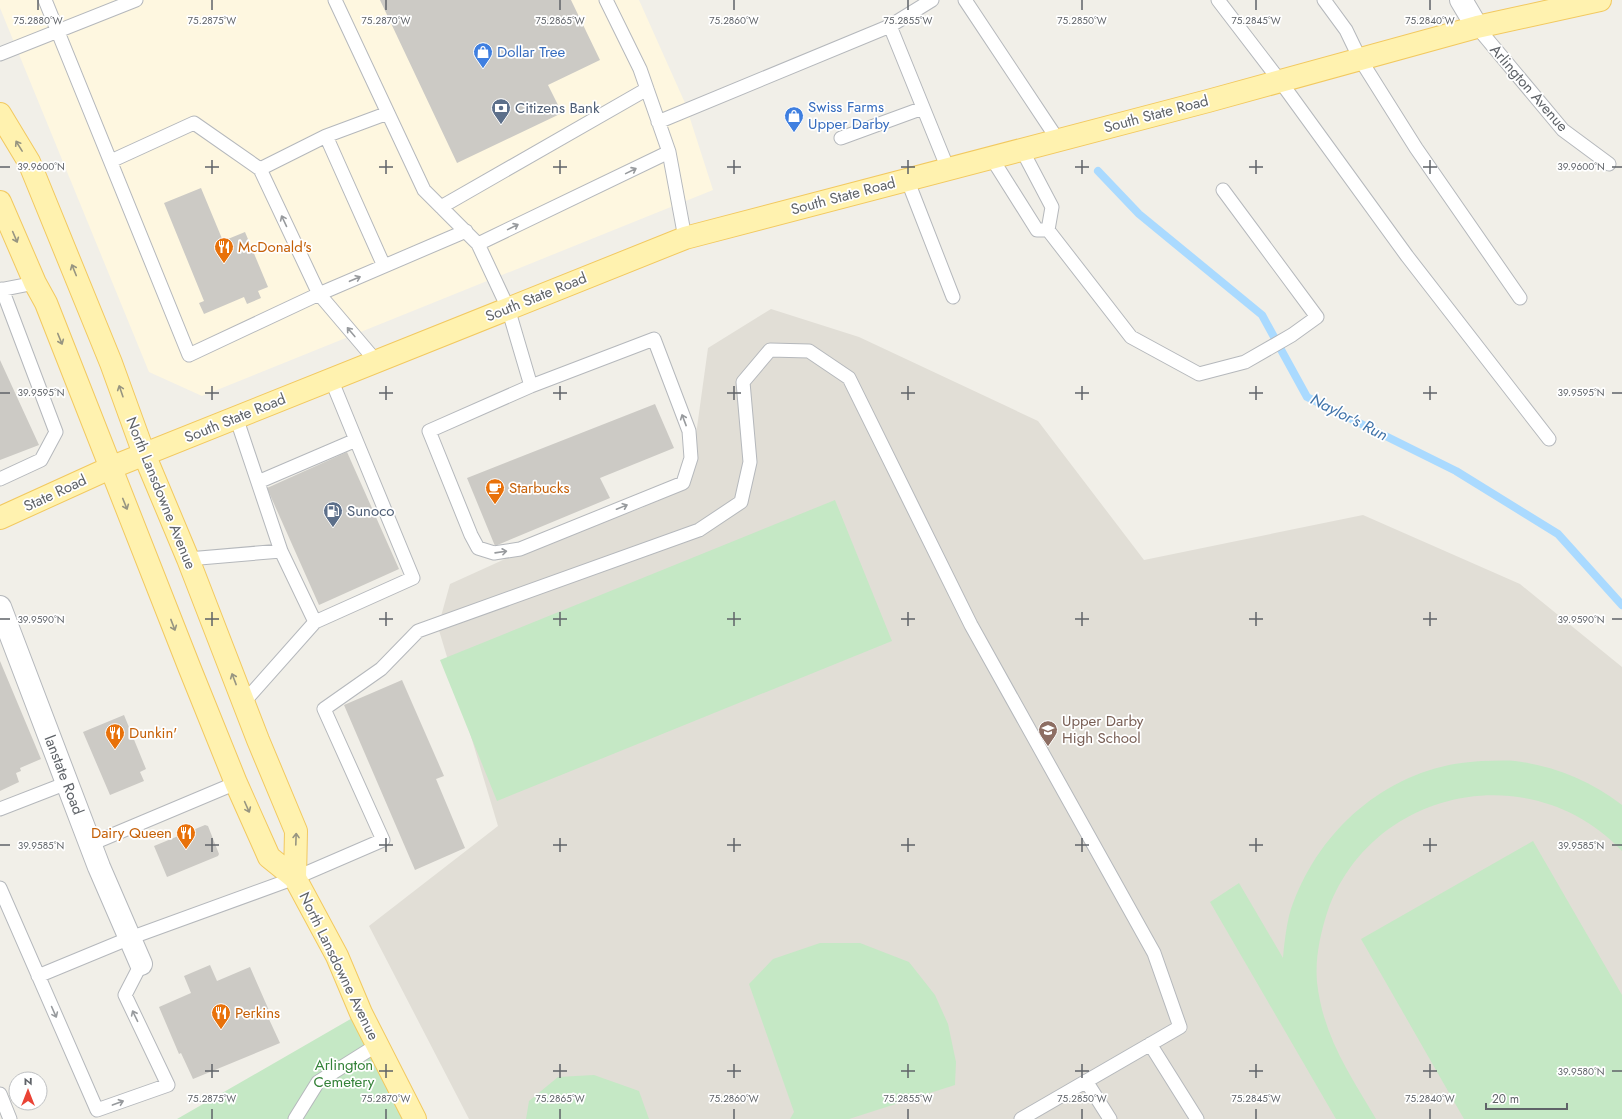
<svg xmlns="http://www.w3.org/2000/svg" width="1622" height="1119" viewBox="0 0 1622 1119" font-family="Jost,sans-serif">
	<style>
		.commercial { fill: #fef7e0 }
		.education { fill: #e1ded6 }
		.green { fill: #c5e8c5 }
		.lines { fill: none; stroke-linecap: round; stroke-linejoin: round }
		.stream { stroke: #aadaff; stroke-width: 8 }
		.building { fill: #cccac5 }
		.lane-casing { stroke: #b5b8bc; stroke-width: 15 }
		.street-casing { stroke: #b5b8bc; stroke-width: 24 }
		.primary-casing { stroke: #f2c960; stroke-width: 24 }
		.lane { stroke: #fff; stroke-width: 13 }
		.street { stroke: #fff; stroke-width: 22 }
		.primary { stroke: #fff2af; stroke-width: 22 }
		.oneway { stroke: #979581 }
		.oneway2 { stroke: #979a9d }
		.ticks { fill: none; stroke: #5f6368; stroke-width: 1.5 }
		.labels { text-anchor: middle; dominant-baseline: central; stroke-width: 3.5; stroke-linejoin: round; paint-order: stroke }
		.shop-label { font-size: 15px; fill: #366cbe; stroke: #fff; text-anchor: start }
		.street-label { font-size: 15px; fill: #5f6368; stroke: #fff }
		.service-label { font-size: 15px; fill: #4e5e75; stroke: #fff; text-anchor: start }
		.food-label { font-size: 15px; fill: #c56008; stroke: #fff; text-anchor: start }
		.education-label { font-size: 15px; fill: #785e54; stroke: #fff; text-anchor: start }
		.park-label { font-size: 15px; fill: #348238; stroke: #fff }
		.water-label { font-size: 16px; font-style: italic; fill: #4174aa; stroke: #fff }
		.ticks-label { font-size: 10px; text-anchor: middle; fill: #5f6368; stroke: #fff; stroke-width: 3.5; stroke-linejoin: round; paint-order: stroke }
	</style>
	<rect width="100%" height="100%" fill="#f1efe8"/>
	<path class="commercial" d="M0,0H639L685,103L713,190L202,396L149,372L0,8Z"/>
	<path class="education" d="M771,309L859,337L1038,421L1144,560L1363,515L1520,584L1622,667V1119H469L369,926L498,826L438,627L450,584L545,541L642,508L690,478L708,348Z"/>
	<path class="green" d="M835,500L892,641L497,801L440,660Z
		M1482,761C1493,761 1504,760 1515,761C1554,766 1591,781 1622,805V851C1532,755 1370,788 1327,913C1320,935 1315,959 1317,982C1323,1036 1349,1073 1376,1119H1336L1210,902L1239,883L1283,958C1284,944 1286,929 1289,916C1311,842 1372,781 1449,765C1459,763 1471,762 1482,761Z
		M1533,841L1622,995V1119H1464L1361,939Z
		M820,943H860L909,962L935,995L948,1024L956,1062L955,1085L849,1119H790L794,1112L749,984L773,959Z
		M361,1013L422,1119H177Z
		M594,1075L639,1091L649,1119H526L529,1101L558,1077Z"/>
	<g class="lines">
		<path class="stream" d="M1098,171L1139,214L1262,315L1307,397L1456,471L1558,534L1622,605"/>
	</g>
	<path class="building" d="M380,0H571L600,60L548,85L562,113L457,163Z
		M201,188L223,241L245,232L268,287L258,291L261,298L247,304L244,297L204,314L199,303L204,301L164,203Z
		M0,360L39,445L0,460Z
		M655,404L674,448L600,478L610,498L495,546L467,478Z
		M347,452L399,569L319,605L267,488Z
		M0,661L41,759L20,768L21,771L16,773L19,782L0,791Z
		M402,680L444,776L436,779L465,848L415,870L344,705Z
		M124,715L146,769L140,772L144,781L110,795L83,732Z
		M205,825L208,826L219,854L218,856L167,877L154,846Z
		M210,965L217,981L250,967L271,1015L268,1017L280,1043L193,1079L181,1053L179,1054L159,1007L191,993L184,976Z"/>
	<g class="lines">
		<g class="lane-casing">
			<path id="lane" d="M45,0L189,355L319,294L466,231
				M335,0L424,190L478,244L508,308L531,386L654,339L689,431L691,458L683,483L520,549L494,553L478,548L471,535L429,431L531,386
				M606,0L640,69L669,152L685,238
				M932,0L890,26L948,169
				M965,0L1058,140
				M1218,0L1280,81L1407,256L1549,439
				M1324,0L1346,30L1360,59L1416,148L1520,298
				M1477,27L1563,130L1609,164
				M0,54L136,0
				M658,122L890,26
				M326,136L388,113
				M841,138L923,108
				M991,157L1037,230H1048L1052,207L1022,150
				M111,161L194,123L260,169L319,294L376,361
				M260,169L326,136L384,266
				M907,179L953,297
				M441,207L647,89
				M1048,230L1131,337L1199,374L1245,362L1292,335L1317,317L1223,190
				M478,244L669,152
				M0,290L35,283
				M331,379L356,440
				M236,417L281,551L315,622L244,702
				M0,479L41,460L56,432L2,289
				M258,482L356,440L413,578L315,622
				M188,559L281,551
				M0,809L67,783
				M91,844L236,783
				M0,888L97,1110L168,1085L125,995L141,964
				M38,976L130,938L295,878L383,840L324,709L381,669L418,631L699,530L741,502L750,462L743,382L770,350L809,351L849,378L971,625L1154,953L1180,1027L1021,1119
				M1150,1044L1197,1119
				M1086,1081L1110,1119
				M0,1094L10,1119
				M295,1119L318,1082L377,1045"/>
		</g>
		<g class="street-casing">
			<path id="street" d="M1461,0L1477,27
				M0,607L99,867L141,964"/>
		</g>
		<g class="primary-casing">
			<path id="primary" d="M0,114L29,162L111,363L144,454L188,559L258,740L296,831L295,878
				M0,202L35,283L46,303L190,669L236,783L269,857L295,878L337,956L361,1013L415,1119
				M0,518L110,468L685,238L1208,101L1477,27L1600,0"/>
		</g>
		<use href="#lane" class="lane"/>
		<use href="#street" class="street"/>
		<use href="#primary" class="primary"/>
	</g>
	<defs><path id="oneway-shaft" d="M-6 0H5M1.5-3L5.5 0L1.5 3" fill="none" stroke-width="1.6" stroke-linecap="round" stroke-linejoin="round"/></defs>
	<g class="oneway">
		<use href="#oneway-shaft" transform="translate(19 146) rotate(-122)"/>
		<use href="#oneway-shaft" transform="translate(15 237) rotate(67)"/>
		<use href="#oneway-shaft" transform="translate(74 270) rotate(-112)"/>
		<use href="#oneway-shaft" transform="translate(60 339) rotate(68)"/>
		<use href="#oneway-shaft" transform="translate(121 391) rotate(-109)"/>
		<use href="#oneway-shaft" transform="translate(125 504) rotate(68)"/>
		<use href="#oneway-shaft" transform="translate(173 625) rotate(69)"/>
		<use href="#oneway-shaft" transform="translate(234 679) rotate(-111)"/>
		<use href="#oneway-shaft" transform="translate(247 807) rotate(66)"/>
		<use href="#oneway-shaft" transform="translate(296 839) rotate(-88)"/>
	</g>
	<g class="oneway2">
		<use href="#oneway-shaft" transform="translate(631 171) rotate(-26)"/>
		<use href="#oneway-shaft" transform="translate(284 221) rotate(-115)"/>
		<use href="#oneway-shaft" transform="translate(513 227) rotate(-26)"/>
		<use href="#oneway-shaft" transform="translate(355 279) rotate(-23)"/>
		<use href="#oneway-shaft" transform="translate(351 332) rotate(-130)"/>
		<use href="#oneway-shaft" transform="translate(684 420) rotate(-111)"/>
		<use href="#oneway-shaft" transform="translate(622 507) rotate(-22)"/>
		<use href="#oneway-shaft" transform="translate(501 552) rotate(-8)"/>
		<use href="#oneway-shaft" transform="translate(54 1012) rotate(66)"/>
		<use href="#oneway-shaft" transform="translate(135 1016) rotate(-116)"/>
		<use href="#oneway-shaft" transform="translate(118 1103) rotate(-20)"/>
	</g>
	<path class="ticks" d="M38,0V10M212,0V10M386,0V10M560,0V10M734,0V10M908,0V10M1082,0V10M1256,0V10M1430,0V10M212,160V174M386,160V174M560,160V174M734,160V174M908,160V174M1082,160V174M1256,160V174M1430,160V174M0,167H10M205,167H219M379,167H393M553,167H567M727,167H741M901,167H915M1075,167H1089M1249,167H1263M1423,167H1437M1612,167H1622M212,386V400M386,386V400M560,386V400M734,386V400M908,386V400M1082,386V400M1256,386V400M1430,386V400M0,393H10M205,393H219M379,393H393M553,393H567M727,393H741M901,393H915M1075,393H1089M1249,393H1263M1423,393H1437M1612,393H1622M212,612V626M386,612V626M560,612V626M734,612V626M908,612V626M1082,612V626M1256,612V626M1430,612V626M0,619H10M205,619H219M379,619H393M553,619H567M727,619H741M901,619H915M1075,619H1089M1249,619H1263M1423,619H1437M1612,619H1622M212,838V852M386,838V852M560,838V852M734,838V852M908,838V852M1082,838V852M1256,838V852M1430,838V852M0,845H10M205,845H219M379,845H393M553,845H567M727,845H741M901,845H915M1075,845H1089M1249,845H1263M1423,845H1437M1612,845H1622M212,1064V1078M386,1064V1078M560,1064V1078M734,1064V1078M908,1064V1078M1082,1064V1078M1256,1064V1078M1430,1064V1078M205,1071H219M379,1071H393M553,1071H567M727,1071H741M901,1071H915M1075,1071H1089M1249,1071H1263M1423,1071H1437M1612,1071H1622M212,1109V1119M386,1109V1119M560,1109V1119M734,1109V1119M908,1109V1119M1082,1109V1119M1256,1109V1119M1430,1109V1119"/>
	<defs>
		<g id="shop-pin" transform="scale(1)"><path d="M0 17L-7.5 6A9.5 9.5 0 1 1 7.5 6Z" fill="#3f7fe0" stroke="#fff"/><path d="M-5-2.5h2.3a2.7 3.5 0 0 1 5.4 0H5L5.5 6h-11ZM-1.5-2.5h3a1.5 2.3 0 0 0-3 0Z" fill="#fff"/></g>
		<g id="bank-pin" transform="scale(1)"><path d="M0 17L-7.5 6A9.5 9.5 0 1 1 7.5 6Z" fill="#5c6f8a" stroke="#fff"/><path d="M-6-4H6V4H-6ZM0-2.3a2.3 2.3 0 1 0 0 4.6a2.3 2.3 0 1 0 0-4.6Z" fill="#fff"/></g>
		<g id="restaurant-pin" transform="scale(1)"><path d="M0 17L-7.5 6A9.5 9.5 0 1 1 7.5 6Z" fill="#e8710a" stroke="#fff"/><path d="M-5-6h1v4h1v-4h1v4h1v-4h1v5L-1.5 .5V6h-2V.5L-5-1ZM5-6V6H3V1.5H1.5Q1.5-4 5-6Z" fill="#fff"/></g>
		<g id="cafe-pin" transform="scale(1)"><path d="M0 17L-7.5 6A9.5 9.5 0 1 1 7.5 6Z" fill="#e8710a" stroke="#fff"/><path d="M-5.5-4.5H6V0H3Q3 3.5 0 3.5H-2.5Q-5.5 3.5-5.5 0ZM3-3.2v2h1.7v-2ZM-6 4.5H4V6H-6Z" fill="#fff"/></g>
		<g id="fuel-pin" transform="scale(1)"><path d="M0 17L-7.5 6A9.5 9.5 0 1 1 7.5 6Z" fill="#5c6f8a" stroke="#fff"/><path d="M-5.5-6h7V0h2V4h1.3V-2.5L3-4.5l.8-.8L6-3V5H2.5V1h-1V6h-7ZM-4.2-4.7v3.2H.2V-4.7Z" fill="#fff"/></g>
		<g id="school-pin" transform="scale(1)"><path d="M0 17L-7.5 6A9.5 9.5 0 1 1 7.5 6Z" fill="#8d6e63" stroke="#fff"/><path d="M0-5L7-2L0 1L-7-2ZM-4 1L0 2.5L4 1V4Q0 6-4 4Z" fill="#fff"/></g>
	</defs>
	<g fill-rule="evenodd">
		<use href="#shop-pin" x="483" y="52"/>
		<use href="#bank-pin" x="501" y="108"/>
		<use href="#shop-pin" x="794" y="116"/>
		<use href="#restaurant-pin" x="224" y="247"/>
		<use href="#cafe-pin" x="495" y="488"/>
		<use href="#fuel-pin" x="333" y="511"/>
		<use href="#school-pin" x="1048" y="730"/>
		<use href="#restaurant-pin" x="115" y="733"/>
		<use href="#restaurant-pin" x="186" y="833"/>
		<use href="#restaurant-pin" x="221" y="1013"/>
	</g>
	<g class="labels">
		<g class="shop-label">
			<text x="497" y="52">Dollar Tree</text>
			<text x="808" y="107">Swiss Farms<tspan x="808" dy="17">Upper Darby</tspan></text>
		</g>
		<g class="street-label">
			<text transform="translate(1529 88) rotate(49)">Arlington Avenue</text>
			<text transform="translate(1156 114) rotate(-15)">South State Road</text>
			<text transform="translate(843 196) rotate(-15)">South State Road</text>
			<text transform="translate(536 297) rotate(-22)">South State Road</text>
			<text transform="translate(235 418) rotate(-22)">South State Road</text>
			<text transform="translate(55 493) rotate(-25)">State Road</text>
			<text transform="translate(161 493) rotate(68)">North Lansdowne Avenue</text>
			<text transform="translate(64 775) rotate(69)">lanstate Road</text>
			<text transform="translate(339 966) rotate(64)">North Lansdowne Avenue</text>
		</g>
		<g class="service-label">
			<text x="515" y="108">Citizens Bank</text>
			<text x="347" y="511">Sunoco</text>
		</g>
		<g class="food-label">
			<text x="238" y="247">McDonald's</text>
			<text x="509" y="488">Starbucks</text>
			<text x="129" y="733">Dunkin'</text>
			<text x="172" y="833" text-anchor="end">Dairy Queen</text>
			<text x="235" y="1013">Perkins</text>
		</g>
		<g class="education-label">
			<text x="1062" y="721">Upper Darby<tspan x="1062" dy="17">High School</tspan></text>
		</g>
		<g class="park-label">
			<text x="344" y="1065">Arlington<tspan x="344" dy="17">Cemetery</tspan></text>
		</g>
		<g class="water-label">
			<text transform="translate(1349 417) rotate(27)">Naylor's Run</text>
		</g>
	</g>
	<g class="ticks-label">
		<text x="38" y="24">75.2880°W</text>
		<text x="212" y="24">75.2875°W</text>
		<text x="386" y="24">75.2870°W</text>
		<text x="560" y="24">75.2865°W</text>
		<text x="734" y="24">75.2860°W</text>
		<text x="908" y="24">75.2855°W</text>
		<text x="1082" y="24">75.2850°W</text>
		<text x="1256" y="24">75.2845°W</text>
		<text x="1430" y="24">75.2840°W</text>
		<text x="41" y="170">39.9600°N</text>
		<text x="1581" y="170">39.9600°N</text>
		<text x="41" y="396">39.9595°N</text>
		<text x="1581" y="396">39.9595°N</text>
		<text x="41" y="623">39.9590°N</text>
		<text x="1581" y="623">39.9590°N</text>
		<text x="41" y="849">39.9585°N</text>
		<text x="1581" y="849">39.9585°N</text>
		<text x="1581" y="1075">39.9580°N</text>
		<text x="212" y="1102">75.2875°W</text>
		<text x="386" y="1102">75.2870°W</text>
		<text x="560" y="1102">75.2865°W</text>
		<text x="734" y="1102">75.2860°W</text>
		<text x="908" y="1102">75.2855°W</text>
		<text x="1082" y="1102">75.2850°W</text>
		<text x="1256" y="1102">75.2845°W</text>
		<text x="1430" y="1102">75.2840°W</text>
	</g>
	<g transform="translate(28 1091)"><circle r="19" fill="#ffffff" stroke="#bfc1c3"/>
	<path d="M0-3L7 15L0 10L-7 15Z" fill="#ea4335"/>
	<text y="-6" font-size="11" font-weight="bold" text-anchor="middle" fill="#5f6368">N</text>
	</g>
	<path d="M1486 1103v6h81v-6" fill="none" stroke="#5f6368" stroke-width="2"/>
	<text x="1492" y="1103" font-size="12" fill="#5f6368" stroke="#ffffff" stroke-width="3" paint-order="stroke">20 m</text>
</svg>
